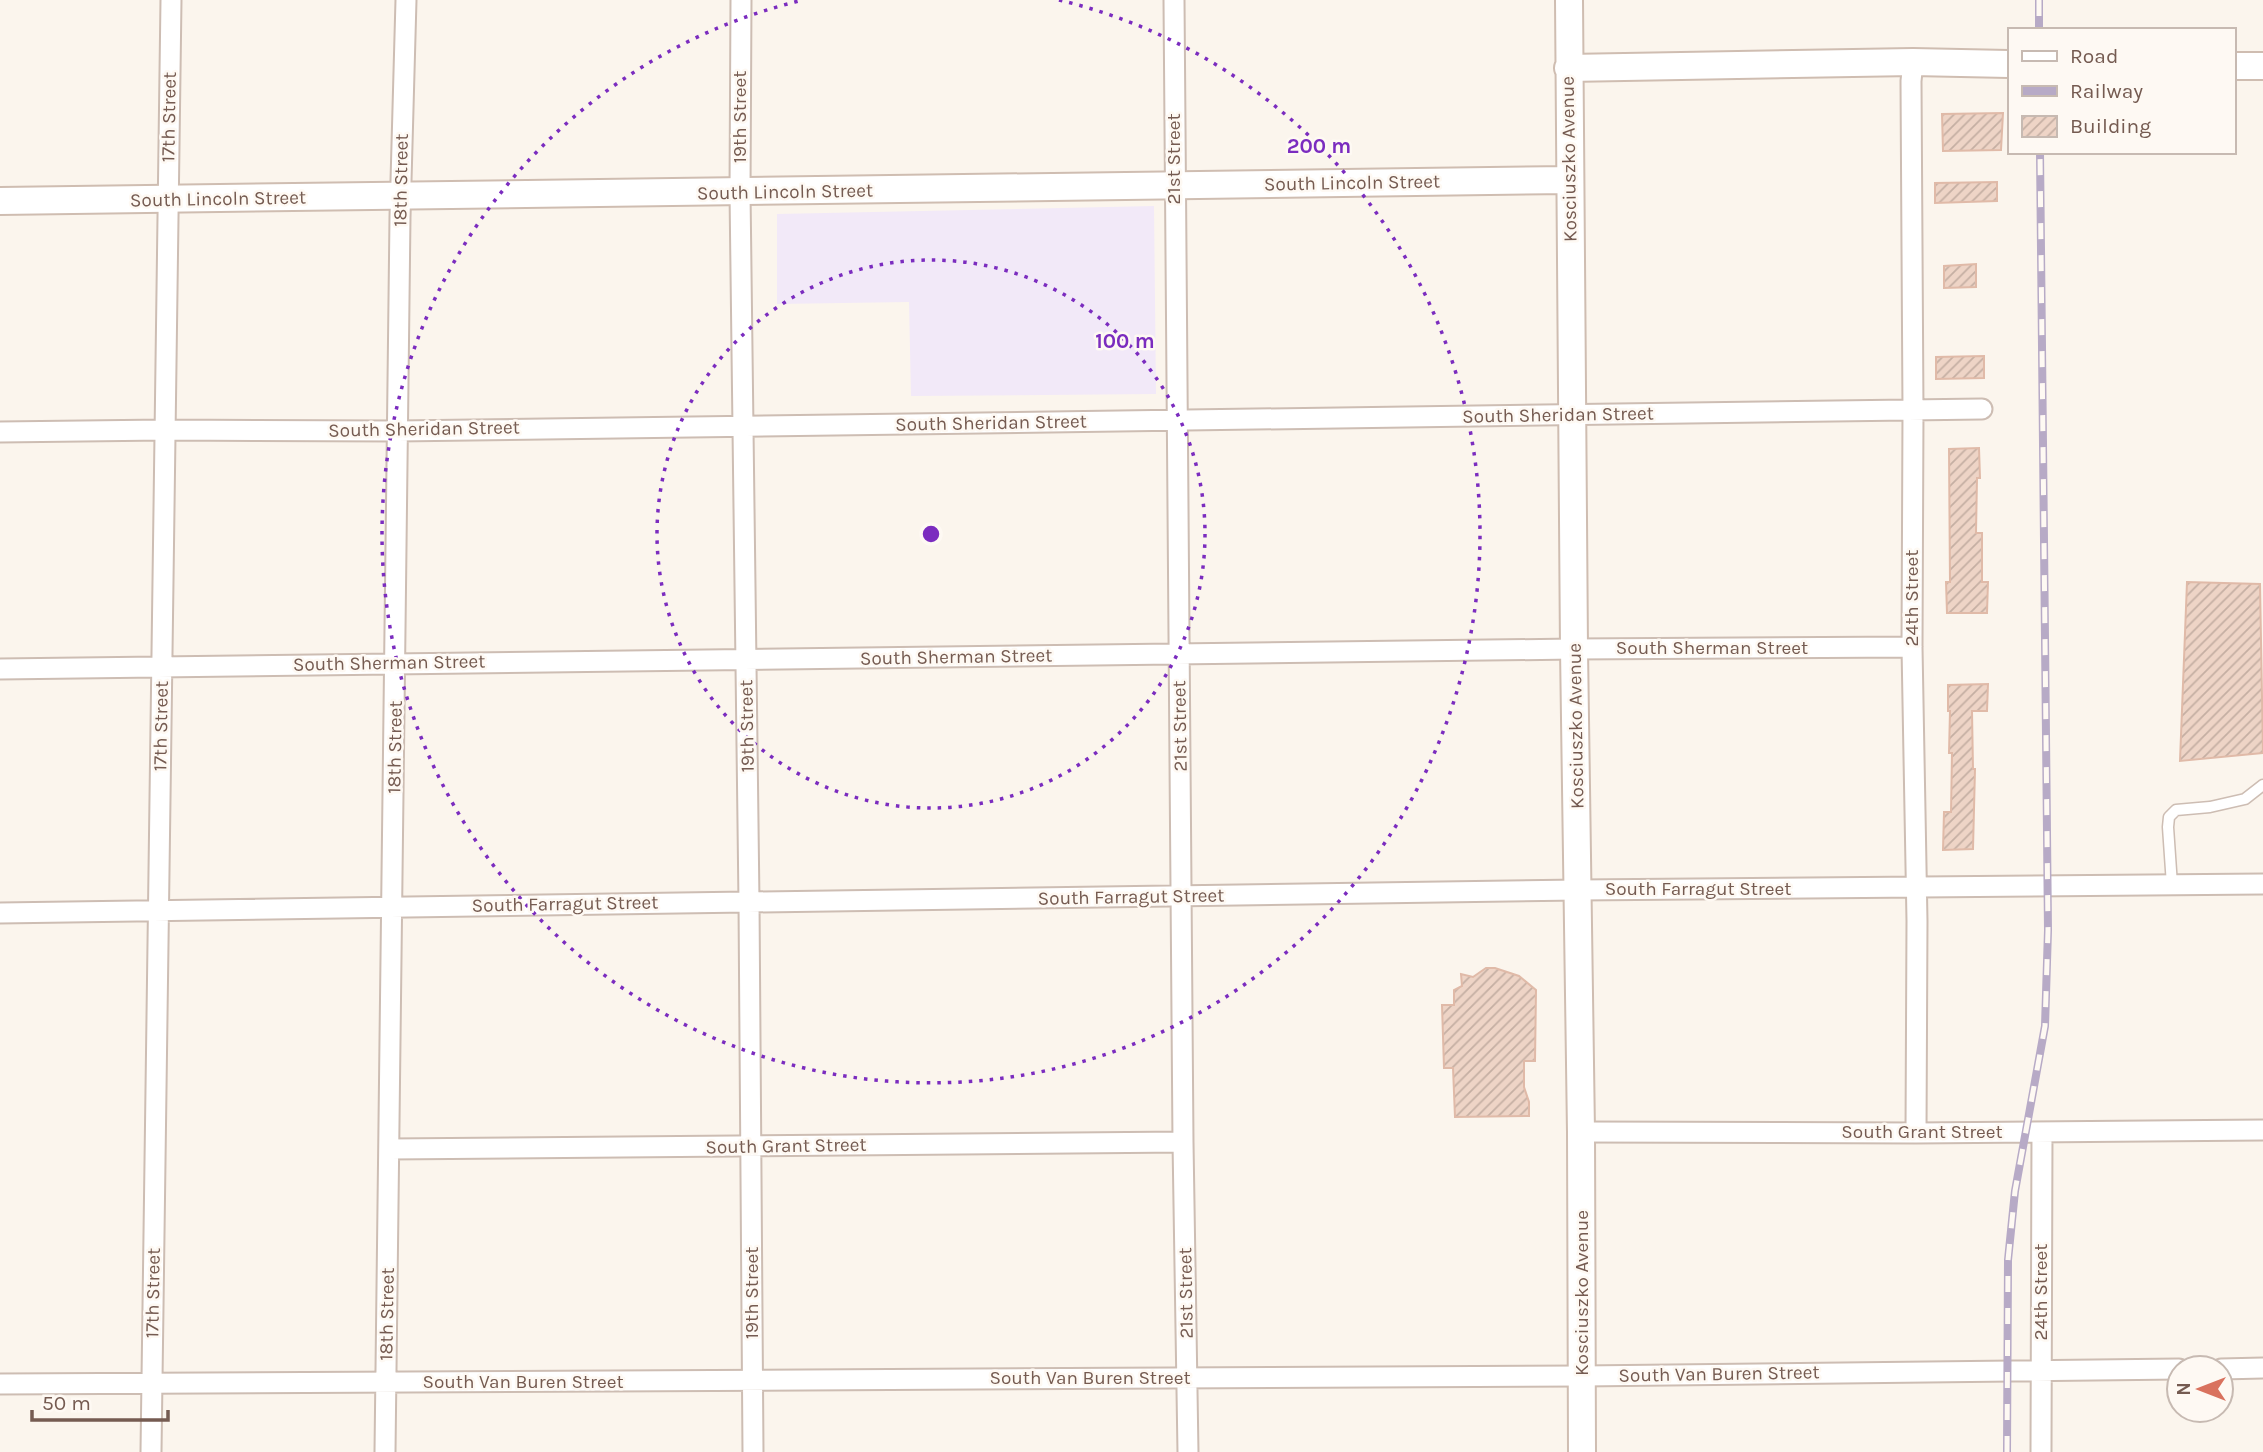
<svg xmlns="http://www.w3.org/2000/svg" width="2263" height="1452" viewBox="0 0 2263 1452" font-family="Karla,sans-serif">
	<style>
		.education { fill: #f2e9f8 }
		.building { fill: url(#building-hatch); stroke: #e0baa8; stroke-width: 2 }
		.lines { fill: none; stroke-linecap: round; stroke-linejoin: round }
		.lane-casing { stroke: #cdbdb3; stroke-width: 13 }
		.street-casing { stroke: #cdbdb3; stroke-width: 23 }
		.secondary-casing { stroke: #cfbdb1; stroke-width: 30 }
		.lane { stroke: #fff; stroke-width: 10 }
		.street { stroke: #fff; stroke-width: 19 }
		.secondary { stroke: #fff; stroke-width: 26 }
		.rail-casing { stroke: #b7aac6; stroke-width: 8 }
		.rail { stroke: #fef9f3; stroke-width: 5; stroke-dasharray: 16; stroke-linecap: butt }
		.ring { fill: none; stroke: #7b2cbf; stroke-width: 3.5; stroke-dasharray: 3.5 7 }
		.labels { text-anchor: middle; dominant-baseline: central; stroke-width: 5; stroke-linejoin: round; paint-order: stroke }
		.street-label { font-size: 19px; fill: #755b51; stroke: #fef9f3 }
		.centre { fill: #7b2cbf; stroke: #fef9f3; stroke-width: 3.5 }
		.ring-label { font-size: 21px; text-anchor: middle; font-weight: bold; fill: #7b2cbf; stroke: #fef9f3; stroke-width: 5; stroke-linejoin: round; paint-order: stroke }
	</style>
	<defs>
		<pattern id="building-hatch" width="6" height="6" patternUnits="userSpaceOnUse" patternTransform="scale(1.75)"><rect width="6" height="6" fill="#eed4c6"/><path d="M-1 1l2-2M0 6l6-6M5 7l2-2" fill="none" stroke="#c5afa3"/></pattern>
	</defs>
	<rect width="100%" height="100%" fill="#fbf5ed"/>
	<path class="education" d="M1154,206L1156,394L911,396L909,302L777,304V214Z"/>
	<path class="building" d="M2003,113L2001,150L1943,151L1942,114Z
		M1997,182V201L1935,203V183Z
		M1976,264V287L1944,288V266Z
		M1984,356V378L1936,379V357Z
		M1979,448L1980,478H1977L1976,533H1982V582H1988L1987,613H1947L1946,582H1950L1949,449Z
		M2187,582L2260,584L2263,753L2180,761Z
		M1988,684L1987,711H1972L1973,769H1975L1973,849L1943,850L1944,812H1951L1952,753H1949L1950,711H1948V685Z
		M1486,968H1495L1519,976L1536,990L1535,1061H1524V1087L1529,1102V1116L1455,1117L1453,1068H1444L1442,1005H1454V990L1462,986L1461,974L1473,977Z"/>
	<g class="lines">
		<g class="lane-casing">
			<path id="lane" d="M2172,885L2168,827L2169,817L2176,810L2210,807L2245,799L2263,785"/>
		</g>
		<g class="street-casing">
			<path id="street" d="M741,0L740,192L749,902L753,1452
				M1174,0L1183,1142L1188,1452
				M1913,62L1911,81L1913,411L1912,647L1917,921L1916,1133
				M0,432L164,430L398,431L1982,409
				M0,669L1574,649L1912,647
				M0,913L1579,890L2263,884
				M1581,1132L1916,1133L2263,1130
				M390,1149L1183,1142
				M2221,1369L2263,1368
				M0,1384L1582,1376L2179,1369
				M151,1452L171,0
				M385,1452L400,217L406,0
				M2041,1452L2042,1132"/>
		</g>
		<g class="secondary-casing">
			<path id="secondary" d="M1569,0L1574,649L1581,1132L1582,1452
				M2233,66H2263
				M1568,68L1913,62L2009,64
				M0,201L1569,180"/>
		</g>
		<use href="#lane" class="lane"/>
		<use href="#street" class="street"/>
		<use href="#secondary" class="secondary"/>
		<g class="rail-casing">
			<path id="rail" d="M2039,0V30
				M2007,1452L2008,1260L2015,1191L2045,1026L2048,930L2040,152"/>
		</g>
		<use href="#rail" class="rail"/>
	</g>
	<g class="ring">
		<circle cx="931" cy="534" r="274"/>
		<path d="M1059 0A549 549 0 1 1 803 0"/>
	</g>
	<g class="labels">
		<g class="street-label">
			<text transform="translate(169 117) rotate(-89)">17th Street</text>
			<text transform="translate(740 117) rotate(-90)">19th Street</text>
			<text transform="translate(1174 159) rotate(-90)">21st Street</text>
			<text transform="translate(1569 159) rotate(-91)">Kosciuszko Avenue</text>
			<text transform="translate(401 180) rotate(-89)">18th Street</text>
			<text transform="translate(1352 183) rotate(-1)">South Lincoln Street</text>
			<text transform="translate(785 192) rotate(-1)">South Lincoln Street</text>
			<text transform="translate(218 199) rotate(-1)">South Lincoln Street</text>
			<text transform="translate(1558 415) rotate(-1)">South Sheridan Street</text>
			<text transform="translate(991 423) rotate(-1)">South Sheridan Street</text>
			<text transform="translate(424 429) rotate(-1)">South Sheridan Street</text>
			<text transform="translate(1912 598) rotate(-90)">24th Street</text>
			<text x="1712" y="648">South Sherman Street</text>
			<text transform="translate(956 657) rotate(-1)">South Sherman Street</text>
			<text transform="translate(389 663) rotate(-1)">South Sherman Street</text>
			<text transform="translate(161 726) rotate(-89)">17th Street</text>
			<text transform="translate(747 726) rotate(-91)">19th Street</text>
			<text transform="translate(1180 726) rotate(-91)">21st Street</text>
			<text transform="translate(1576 726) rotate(-91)">Kosciuszko Avenue</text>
			<text transform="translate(395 747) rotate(-89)">18th Street</text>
			<text x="1698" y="889">South Farragut Street</text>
			<text transform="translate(1131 897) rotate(-1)">South Farragut Street</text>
			<text transform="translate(565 904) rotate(-1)">South Farragut Street</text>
			<text x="1922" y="1132">South Grant Street</text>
			<text transform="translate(786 1146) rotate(-1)">South Grant Street</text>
			<text transform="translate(2041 1292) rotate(-90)">24th Street</text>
			<text transform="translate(153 1293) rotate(-89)">17th Street</text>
			<text transform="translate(752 1293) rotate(-90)">19th Street</text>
			<text transform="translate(1186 1293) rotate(-91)">21st Street</text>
			<text transform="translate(1582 1293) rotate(-90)">Kosciuszko Avenue</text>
			<text transform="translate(387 1314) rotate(-89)">18th Street</text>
			<text transform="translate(1719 1374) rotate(-1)">South Van Buren Street</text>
			<text x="1090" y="1378">South Van Buren Street</text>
			<text x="523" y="1382">South Van Buren Street</text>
		</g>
	</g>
	<circle cx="931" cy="534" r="10" class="centre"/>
	<g class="ring-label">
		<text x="1319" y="153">200 m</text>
		<text x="1125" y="348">100 m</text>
	</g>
	<rect x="2008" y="28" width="228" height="126" fill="#fef9f3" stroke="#c7bab2" stroke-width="2"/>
	<rect x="2022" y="51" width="35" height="10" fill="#ffffff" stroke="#c7bab2" stroke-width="2"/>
	<text x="2070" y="63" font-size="21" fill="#755b51">Road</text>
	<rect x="2022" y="86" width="35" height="10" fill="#b7aac6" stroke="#c7bab2" stroke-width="2"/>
	<text x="2070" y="98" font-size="21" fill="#755b51">Railway</text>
	<rect x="2022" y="116" width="35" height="21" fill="url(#building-hatch)" stroke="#c7bab2" stroke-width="2"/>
	<text x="2070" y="133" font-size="21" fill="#755b51">Building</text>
	<g transform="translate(2200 1389) rotate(270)"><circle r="33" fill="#fef9f3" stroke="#c7bab2" stroke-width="2"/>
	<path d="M0-5L12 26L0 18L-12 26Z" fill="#d9725e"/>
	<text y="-10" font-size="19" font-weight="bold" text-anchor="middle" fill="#755b51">N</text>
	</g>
	<path d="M32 1410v10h136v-10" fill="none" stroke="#755b51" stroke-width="3.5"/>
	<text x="42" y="1410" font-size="21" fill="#755b51" stroke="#fef9f3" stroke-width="5" paint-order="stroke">50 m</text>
</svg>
